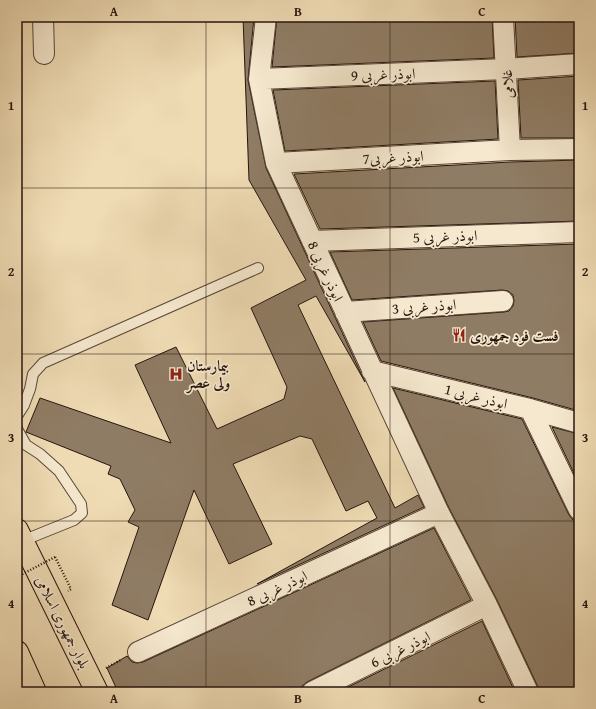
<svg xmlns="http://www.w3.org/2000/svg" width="596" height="709" viewBox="0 0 596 709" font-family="'Gentium Book Plus',Amiri,serif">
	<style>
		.building { fill: #8f7c64; stroke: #27150e }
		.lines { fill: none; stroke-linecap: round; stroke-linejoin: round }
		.lane-casing { stroke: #594638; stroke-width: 12 }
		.street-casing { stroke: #594638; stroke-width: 22 }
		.primary-casing { stroke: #27150e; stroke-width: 24 }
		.path { stroke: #27150e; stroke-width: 2.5; stroke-dasharray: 1 2; stroke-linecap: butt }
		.lane { stroke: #f5e8ce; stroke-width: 10 }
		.street { stroke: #f5e8ce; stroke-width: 20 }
		.primary { stroke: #efdbb4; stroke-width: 22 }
		.path-bridge { stroke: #27150e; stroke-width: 2.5; stroke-dasharray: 1 2; stroke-linecap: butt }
		.grid { fill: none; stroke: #27150e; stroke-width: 1; stroke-opacity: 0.55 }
		.labels { text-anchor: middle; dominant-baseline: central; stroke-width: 3.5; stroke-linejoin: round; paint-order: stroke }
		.street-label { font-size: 15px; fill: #27150e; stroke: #f5e8ce }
		.poi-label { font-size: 15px; font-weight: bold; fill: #27150e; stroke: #f5e8ce; text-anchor: start }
		.neatline { fill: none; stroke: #27150e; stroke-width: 1.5 }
		.grid-label { font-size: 13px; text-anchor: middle; font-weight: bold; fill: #27150e }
	</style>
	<rect width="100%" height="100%" fill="#efdbb4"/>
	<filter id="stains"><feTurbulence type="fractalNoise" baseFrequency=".005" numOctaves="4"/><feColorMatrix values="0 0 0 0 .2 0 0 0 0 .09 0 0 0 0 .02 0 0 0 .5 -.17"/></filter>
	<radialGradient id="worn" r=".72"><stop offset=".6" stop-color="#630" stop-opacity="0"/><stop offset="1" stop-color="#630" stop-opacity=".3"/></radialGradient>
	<path class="building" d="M243,17H254L248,80L266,168L365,382L316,296L298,305L395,508L418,495L424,507L257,584L377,518L368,501L346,511L312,439L300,436L233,464L272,544L229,564L194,490L148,620L112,605L139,527L128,522L135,510L120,479L108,474L111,466L26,432L40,398L171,443L135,365L176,347L217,429L284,399L287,387L251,308L306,280L249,180Z
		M277,17H492L494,58L272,67Z
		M515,17H579V53L517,57Z
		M579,76V138H521L518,80Z
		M495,81L498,139L285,151L273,90Z
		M579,160V221L320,229L294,174L510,162Z
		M579,244V411L533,398L381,361L363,322L504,312L509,311L513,306L514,301L513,295L508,291L502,290L352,300L330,252Z
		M393,388L522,419L569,515L573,520L579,521V692H539L538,687L497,600L449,508Z
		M552,427L579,434V484Z
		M434,528L471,600L307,682L302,686L301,692H118L107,668L127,656L132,662L137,663L143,662Z
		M482,621L515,692H338Z"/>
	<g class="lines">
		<g class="lane-casing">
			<path id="lane" d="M17,416L24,405L30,389L33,374L43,363L258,268
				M17,429L26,445L40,454L59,471L81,504L82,513L74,520L22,541"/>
		</g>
		<g class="street-casing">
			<path id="street" d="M43,17L44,54
				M266,17L259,79L276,163L439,513L487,605L528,692
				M503,17L510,150
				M259,79L506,69L579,64
				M276,163L510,150L579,149
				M312,241L579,232
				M345,312L503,301
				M372,371L530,409L579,423
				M530,409L579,510
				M138,652L439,513
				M312,692L487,605"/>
		</g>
		<g class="primary-casing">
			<path id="primary" d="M17,530L97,692
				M17,652L35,692"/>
		</g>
		<path class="path" d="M55,557L71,589L68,591
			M106,668L121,660"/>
		<use href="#lane" class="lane"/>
		<use href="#street" class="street"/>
		<use href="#primary" class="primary"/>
		<path class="path-bridge" d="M17,577L55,557"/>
	</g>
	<path class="grid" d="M206,17V692M390,17V692M17,188H579M17,354H579M17,521H579"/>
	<defs>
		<g id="restaurant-bare" transform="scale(1.08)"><path d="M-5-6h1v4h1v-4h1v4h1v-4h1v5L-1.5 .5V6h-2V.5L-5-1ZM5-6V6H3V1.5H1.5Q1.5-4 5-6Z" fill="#8f2418" stroke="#f5e8ce" stroke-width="2.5" paint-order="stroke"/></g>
		<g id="hospital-bare" transform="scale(1.08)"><path d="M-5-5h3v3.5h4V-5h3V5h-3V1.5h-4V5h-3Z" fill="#8f2418" stroke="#f5e8ce" stroke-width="2.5" paint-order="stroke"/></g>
	</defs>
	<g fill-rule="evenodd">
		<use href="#restaurant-bare" x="459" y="335"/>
		<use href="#hospital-bare" x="176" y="374"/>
	</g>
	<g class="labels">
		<g class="street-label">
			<text transform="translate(383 74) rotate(-2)">ابوذر غربی 9</text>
			<text transform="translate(507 84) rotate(-93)">غلامی</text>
			<text transform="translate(393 157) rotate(-3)">ابوذر غربی7</text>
			<text transform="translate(445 236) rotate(-2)">ابوذر غربی 5</text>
			<text transform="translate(326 271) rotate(65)">ابوذر غربی 8</text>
			<text transform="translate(424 306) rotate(-4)">ابوذر غربی 3</text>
			<text transform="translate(476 396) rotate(14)">ابوذر غربی 1</text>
			<text transform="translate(277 588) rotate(-25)">ابوذر غربی 8</text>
			<text transform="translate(63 622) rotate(63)">بلوار جمهوری اسلامی</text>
			<text transform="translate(400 649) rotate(-26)">ابوذر غربی 6</text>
		</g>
		<g class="poi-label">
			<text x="470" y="335">فست فود جمهوری</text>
			<text x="187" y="365">بیمارستان<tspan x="187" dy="17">ولی عصر</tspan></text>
		</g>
	</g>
	<rect width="596" height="709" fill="none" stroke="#efdbb4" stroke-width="44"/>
	<rect x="22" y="22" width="552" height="665" class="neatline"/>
	<g class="grid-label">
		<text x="114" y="16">A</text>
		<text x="298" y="16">B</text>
		<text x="482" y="16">C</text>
		<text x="11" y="110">1</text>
		<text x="585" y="110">1</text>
		<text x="11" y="276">2</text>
		<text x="585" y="276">2</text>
		<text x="11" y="442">3</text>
		<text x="585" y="442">3</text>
		<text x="11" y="608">4</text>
		<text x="585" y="608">4</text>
		<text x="114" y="703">A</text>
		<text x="298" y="703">B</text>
		<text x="482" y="703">C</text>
	</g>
	<rect width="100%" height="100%" filter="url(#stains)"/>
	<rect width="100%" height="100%" fill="url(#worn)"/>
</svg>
